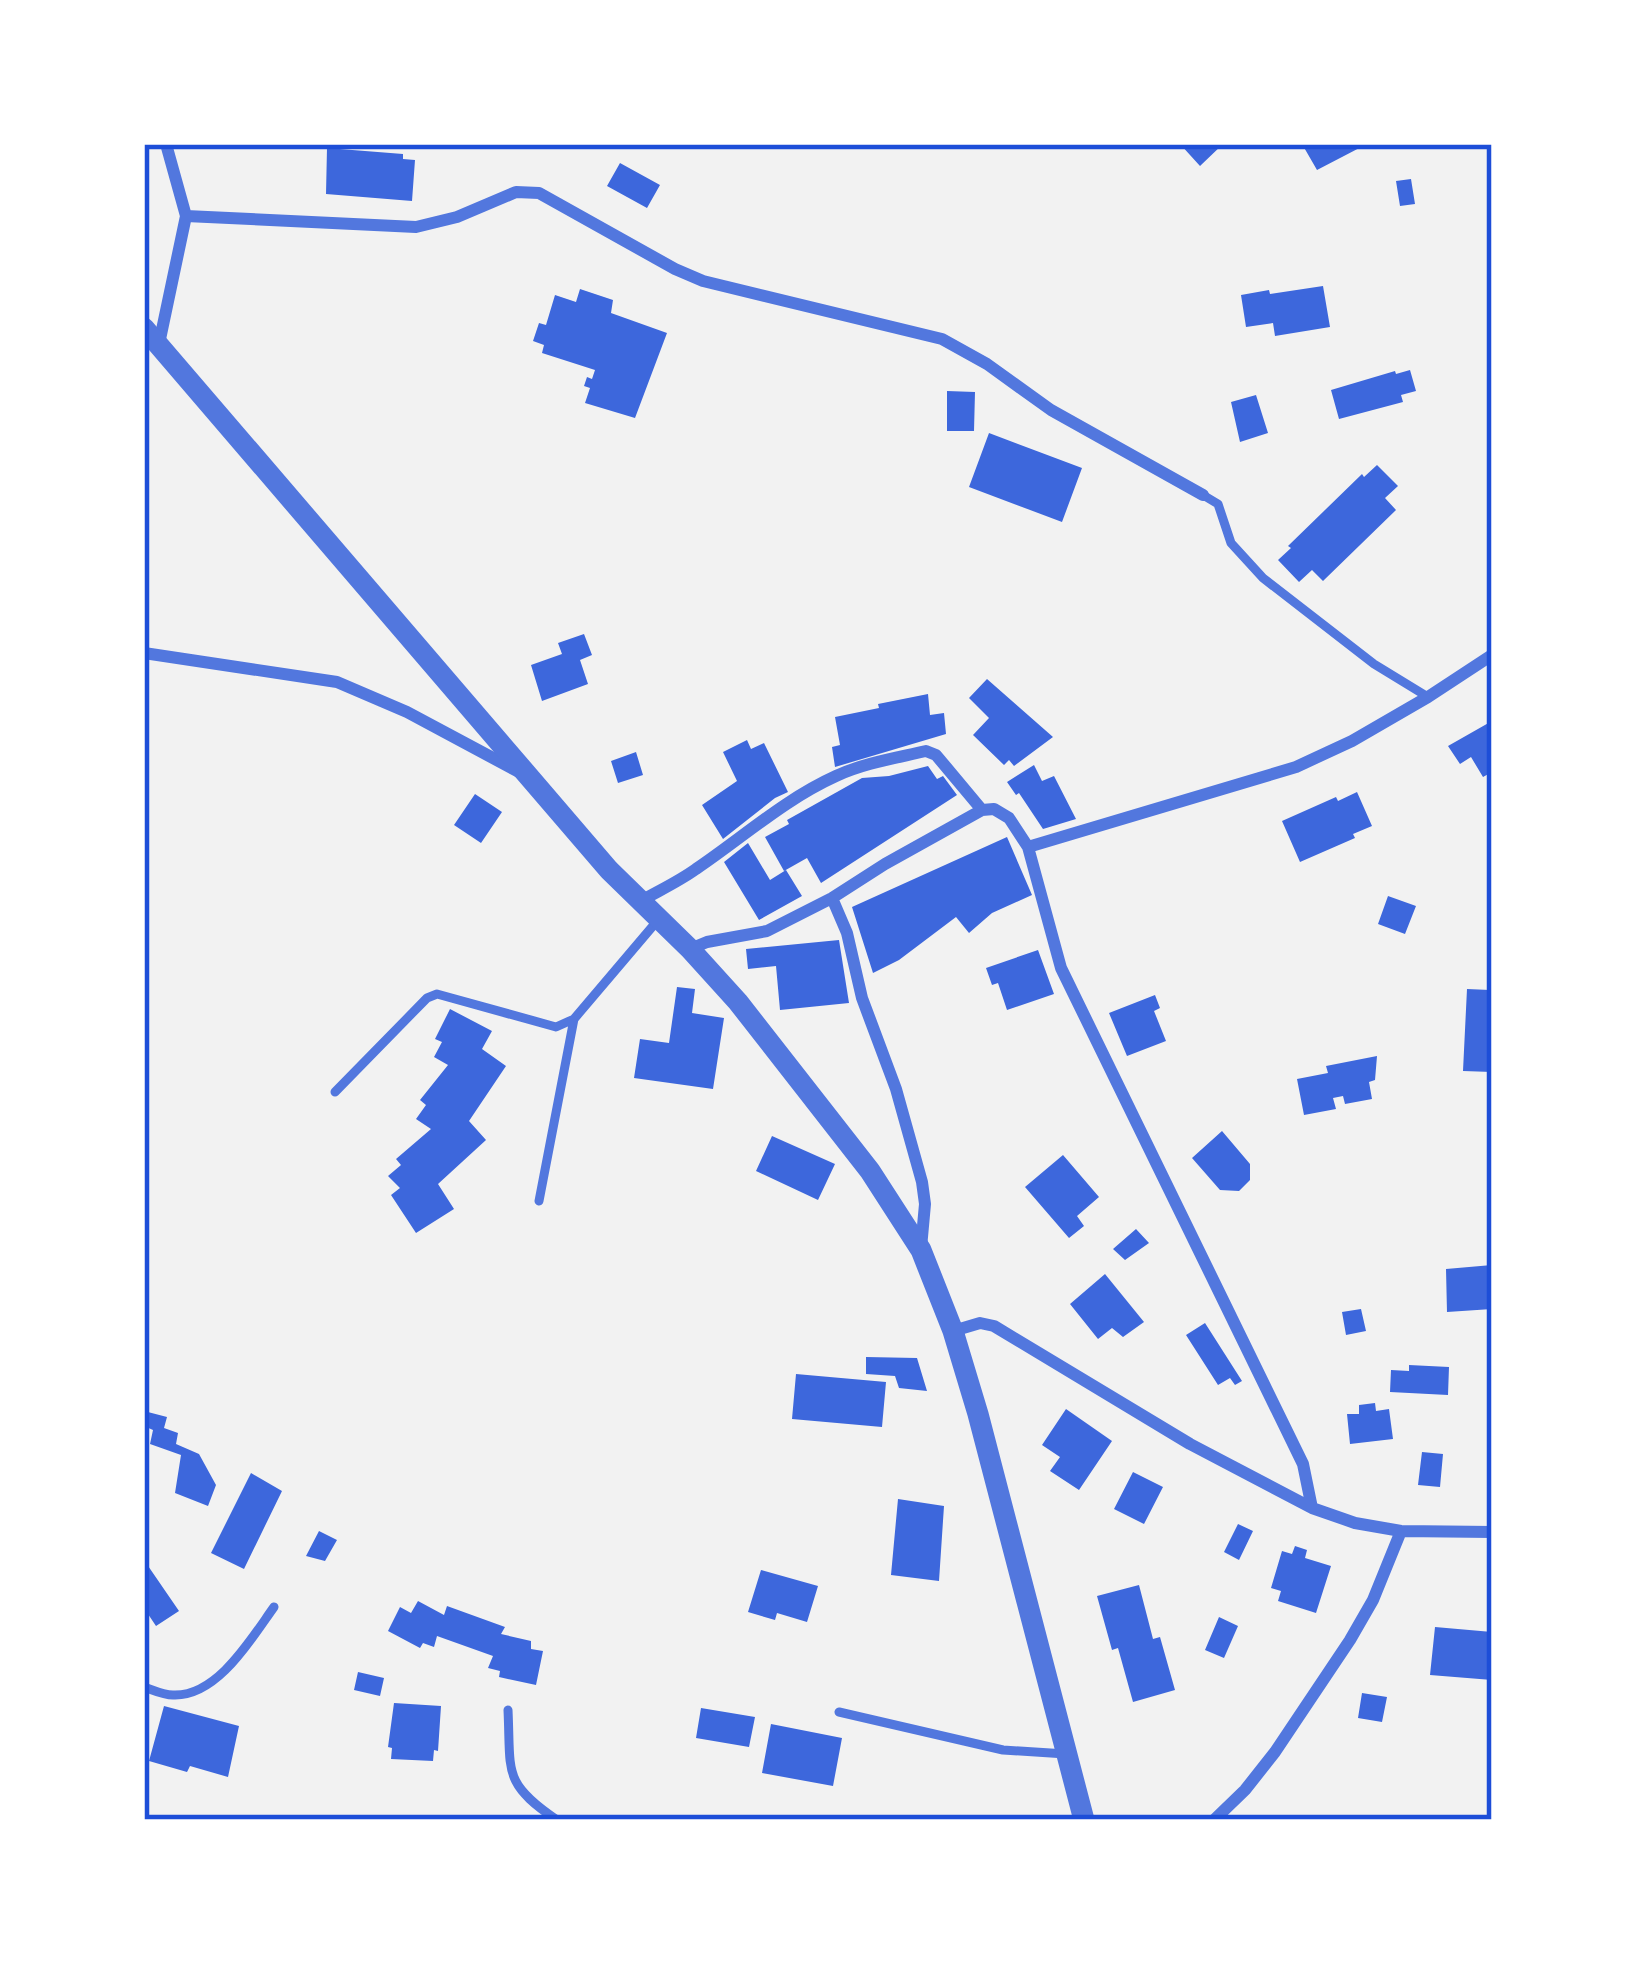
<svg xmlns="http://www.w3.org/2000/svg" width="1636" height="1964" viewBox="0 0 1636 1964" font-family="Arial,sans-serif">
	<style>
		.building { fill: #3d67dc }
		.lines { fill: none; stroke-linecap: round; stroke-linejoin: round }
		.service { stroke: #5277de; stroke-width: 9 }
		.minor { stroke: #5277de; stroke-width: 12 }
		.tertiary { stroke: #5277de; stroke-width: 21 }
		.neatline { fill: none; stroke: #1d4ed8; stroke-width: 4.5 }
	</style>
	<rect width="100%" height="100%" fill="#f2f2f2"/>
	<path class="building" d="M1180,144H1223L1200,166Z
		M1302,144H1367L1317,170Z
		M327,148L403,154V159L415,160L412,201L326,194Z
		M620,163L660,185L647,208L607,186Z
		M1411,179L1415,204L1400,206L1396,181Z
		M1323,286L1330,327L1275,336L1273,323L1246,327L1241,295L1269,290L1270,294Z
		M580,289L613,300L611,313L667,333L635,418L585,403L590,388L584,386L587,377L592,379L595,370L542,353L544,345L533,341L539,323L546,325L555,295L576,302Z
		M1410,370L1416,391L1401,395L1403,402L1339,419L1331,390L1395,371L1396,374Z
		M947,391L975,392L974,431H947Z
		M1256,395L1268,433L1240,442L1231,402Z
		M989,433L1082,468L1062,522L969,487Z
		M1377,465L1398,486L1385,498L1396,510L1323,581L1312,570L1299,582L1278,560L1291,548L1288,546L1362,474L1364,477Z
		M584,634L592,655L580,660L588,684L542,701L531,665L562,654L558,643Z
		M987,679L1053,737L1014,766L1009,760L1004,765L973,735L989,718L969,698Z
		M928,694L930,715L944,713L946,734L835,767L832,747L840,745L835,717L879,708L878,704Z
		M1492,721V772L1483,777L1471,757L1460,764L1448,746Z
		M747,740L751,749L764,743L788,792L775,798L723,839L702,805L737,781L723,752Z
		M636,752L643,775L618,783L611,761Z
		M1034,765L1042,781L1054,776L1076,819L1043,829L1019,793L1016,795L1007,782Z
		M928,766L937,779L943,776L957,795L821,883L807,858L784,871L765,837L789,824L787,820L862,778L889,776Z
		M1357,792L1372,826L1353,834L1355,838L1300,862L1282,821L1336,797L1338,801Z
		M475,794L502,812L481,843L454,825Z
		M1007,837L1032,895L992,913L969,933L956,917L899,960L873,973L852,907Z
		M748,843L770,880L786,870L802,896L759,920L724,862Z
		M1388,896L1416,906L1405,934L1378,924Z
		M839,940L849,1003L780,1010L776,966L748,969L746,949Z
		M1038,950L1054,994L1007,1010L998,983L992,985L986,968Z
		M677,987L695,989L692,1013L724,1018L713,1089L634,1078L640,1039L669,1043Z
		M1467,989L1490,990L1489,1025H1492V1072L1463,1071Z
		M1155,995L1160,1008L1154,1011L1166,1041L1127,1056L1109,1013Z
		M450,1009L492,1031L482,1049L506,1066L469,1121L486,1140L438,1184L454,1209L416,1233L391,1195L400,1188L388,1176L401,1165L396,1159L431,1129L416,1119L426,1105L420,1100L448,1065L434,1057L442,1042L435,1039Z
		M1377,1056L1375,1080L1369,1082L1372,1099L1345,1104L1343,1096L1333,1098L1336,1109L1304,1115L1297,1079L1328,1073L1326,1066Z
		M1222,1131L1250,1164V1180L1239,1191L1220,1190L1192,1158Z
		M772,1136L835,1164L818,1200L756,1171Z
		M1063,1155L1099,1197L1077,1216L1084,1226L1069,1238L1025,1187Z
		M1136,1229L1149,1243L1125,1260L1113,1249Z
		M1492,1265V1309L1447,1312L1446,1269Z
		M1105,1274L1144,1322L1123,1337L1112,1328L1098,1339L1070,1304Z
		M1361,1309L1366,1331L1346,1335L1342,1312Z
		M1205,1323L1242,1381L1235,1385L1230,1378L1218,1385L1186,1335Z
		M866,1357L917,1358L927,1391L899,1388L895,1376L866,1374Z
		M1409,1365L1449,1367L1448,1395L1390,1392L1391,1370L1409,1371Z
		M796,1374L886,1382L882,1427L792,1419Z
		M1375,1403L1376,1411L1389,1409L1393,1439L1350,1444L1347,1414H1359V1405Z
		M1066,1409L1112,1441L1079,1490L1050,1471L1060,1457L1042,1445Z
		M144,1411L167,1417L164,1428L178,1433L176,1444L199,1454L216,1485L208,1506L175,1493L181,1455L150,1444L153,1430L144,1426Z
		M1422,1452L1443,1454L1440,1487L1418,1485Z
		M1133,1472L1163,1487L1144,1524L1114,1509Z
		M251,1473L282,1491L244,1569L211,1553Z
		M898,1499L944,1506L939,1581L891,1575Z
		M1238,1524L1253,1531L1239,1560L1224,1552Z
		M319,1531L337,1540L325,1561L306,1556Z
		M1295,1546L1307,1550L1305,1558L1331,1566L1316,1613L1278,1601L1281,1591L1271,1588L1282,1551L1292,1554Z
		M144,1560L179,1611L156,1626L144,1608Z
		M761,1570L818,1586L807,1622L777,1613L775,1620L748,1612Z
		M1139,1585L1153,1639L1160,1637L1175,1690L1133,1702L1118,1648L1112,1650L1097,1596Z
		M418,1601L444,1615L447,1606L505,1627L501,1634L531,1641V1649L543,1651L536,1685L499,1677L500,1671L488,1668L493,1656L437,1636L434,1647L423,1643L420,1648L388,1631L400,1607L411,1613Z
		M1219,1617L1238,1626L1224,1658L1205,1650Z
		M1435,1627L1492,1632V1680L1430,1675Z
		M358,1672L384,1678L380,1696L354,1690Z
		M1362,1693L1387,1697L1382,1722L1358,1718Z
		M394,1703L441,1706L438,1751L434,1750L433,1761L391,1759L392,1748L388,1747Z
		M164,1706L239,1726L228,1777L190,1766L187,1772L149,1761Z
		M701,1708L755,1717L749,1747L696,1738Z
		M771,1724L842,1738L833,1786L762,1773Z"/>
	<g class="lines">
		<path class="service" d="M1203,495L1218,504L1231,543L1263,578L1374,664L1428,697
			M335,1092L427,998L437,994L556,1027L574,1019L658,920
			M539,1201L574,1019
			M144,1687C153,1690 163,1695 173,1695C217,1697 251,1639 274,1607
			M508,1710C511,1772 502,1783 557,1820
			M839,1712L1003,1750L1066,1754"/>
		<path class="minor" d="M186,216L416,227L457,217L516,192L539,193L675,269L703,281L942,339L987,364L1051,410L1203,495
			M159,344L186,216L166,144
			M144,653L337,682L407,712L519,772
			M1028,847L1296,767L1352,741L1428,697L1492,655
			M832,898L847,933L862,998L896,1089L922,1182L925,1204L921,1248
			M639,902C658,891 678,882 696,869C742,838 785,799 836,776C864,763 896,758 926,751L936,755L982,810
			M690,949L707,942L767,931L832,898L885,864L982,810L994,809L1009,818L1028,847L1061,968L1303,1464L1312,1508
			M953,1331L980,1323L994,1326L1190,1444L1312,1508L1355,1523L1401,1531L1492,1532
			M1214,1820L1245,1790L1275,1752L1350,1640L1373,1600L1401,1531"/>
		<path class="tertiary" d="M144,328L609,870L690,949L738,1002L870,1171L921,1250L953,1331L978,1414L1084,1820"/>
	</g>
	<rect width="1636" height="1964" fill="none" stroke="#ffffff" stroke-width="294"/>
	<rect x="147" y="147" width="1342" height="1670" class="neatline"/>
</svg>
